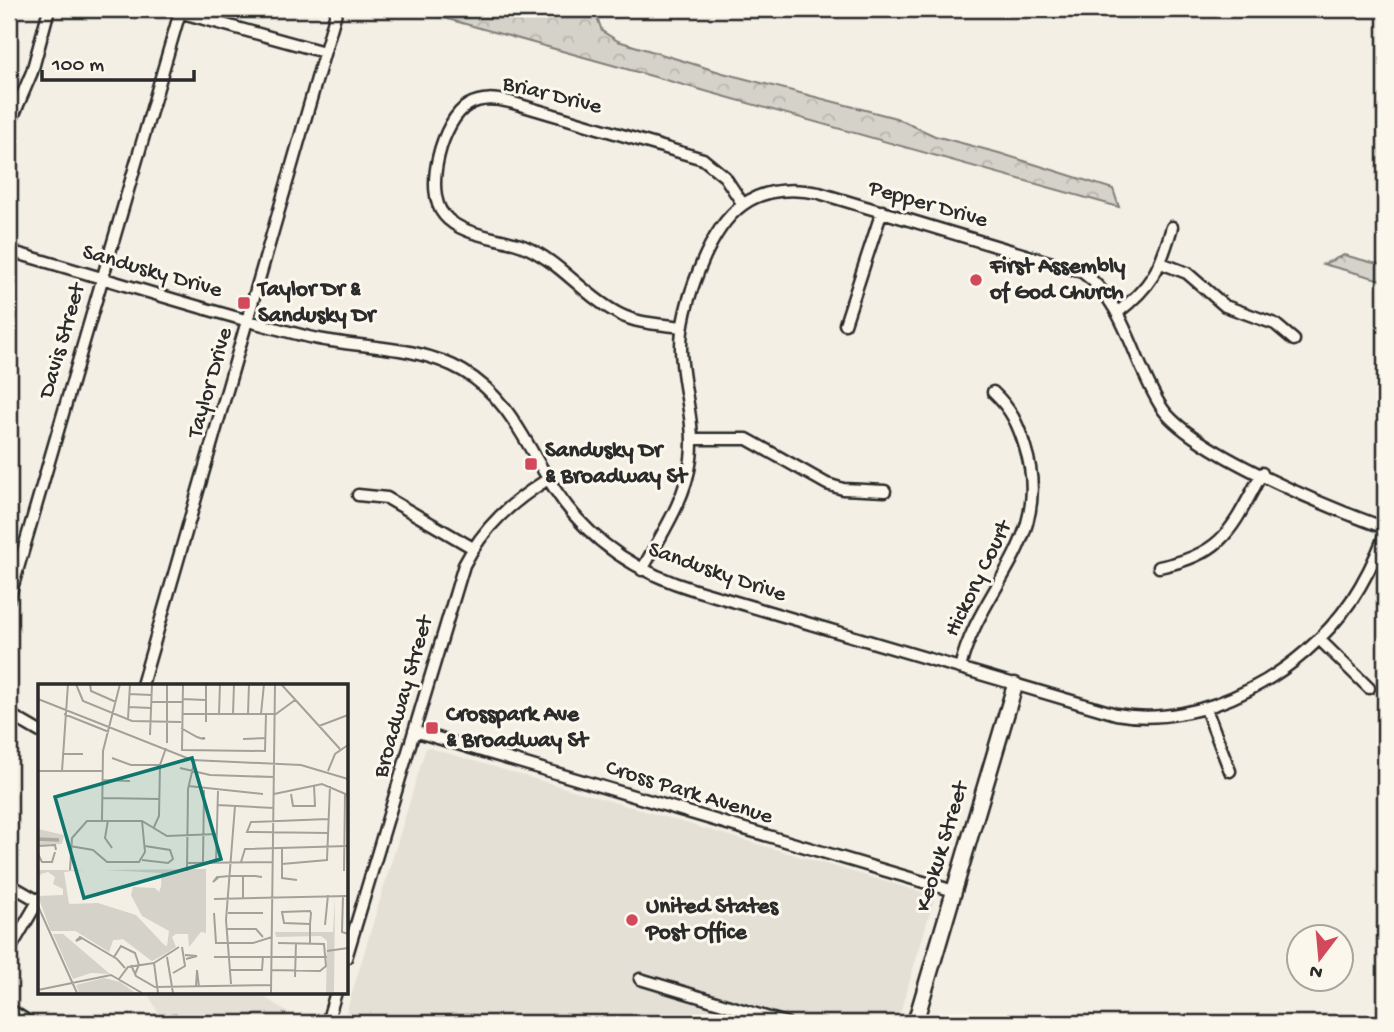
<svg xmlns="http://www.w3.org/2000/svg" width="1394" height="1032" viewBox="0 0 1394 1032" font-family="'Gochi Hand',sans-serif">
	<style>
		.built { fill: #e4e0d6 }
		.forest { fill: url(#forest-crowns); stroke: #807e7a; stroke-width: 2 }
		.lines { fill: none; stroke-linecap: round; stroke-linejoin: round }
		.street-casing { stroke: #2b2b2b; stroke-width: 15 }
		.secondary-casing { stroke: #2b2b2b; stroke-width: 19 }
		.primary-casing { stroke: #2b2b2b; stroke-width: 21 }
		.street { stroke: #fbf7ec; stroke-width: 10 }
		.secondary { stroke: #fbf7ec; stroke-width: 14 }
		.primary { stroke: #fbf7ec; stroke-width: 16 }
		.poi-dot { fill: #d1495b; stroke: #fbf7ec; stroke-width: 2.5 }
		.labels { text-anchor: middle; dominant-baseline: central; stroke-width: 6; stroke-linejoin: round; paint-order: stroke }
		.street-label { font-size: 23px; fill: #2b2b2b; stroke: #fbf7ec }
		.poi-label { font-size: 23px; font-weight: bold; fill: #2b2b2b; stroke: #fbf7ec; text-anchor: start }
		.inset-river { fill: none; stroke: #aca9a2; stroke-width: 3.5 }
		.inset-road { fill: none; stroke: #a3a19a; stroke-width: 2 }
		.view { fill: #0f766e; fill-opacity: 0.15; stroke: #0f766e; stroke-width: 3.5 }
		.inset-edge { fill: none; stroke: #2b2b2b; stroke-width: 3.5 }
	</style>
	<defs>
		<pattern id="forest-crowns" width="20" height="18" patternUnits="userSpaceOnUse" patternTransform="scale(1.75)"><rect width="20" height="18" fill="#d5d2c9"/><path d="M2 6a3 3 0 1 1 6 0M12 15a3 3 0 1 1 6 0" fill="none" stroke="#b7b4ad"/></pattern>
	</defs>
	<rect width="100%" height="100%" fill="#f3efe4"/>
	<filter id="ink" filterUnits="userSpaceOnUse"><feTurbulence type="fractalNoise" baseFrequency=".0143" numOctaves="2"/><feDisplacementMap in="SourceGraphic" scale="14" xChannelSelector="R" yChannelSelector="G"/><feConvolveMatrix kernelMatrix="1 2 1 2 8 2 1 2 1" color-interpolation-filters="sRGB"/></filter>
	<g filter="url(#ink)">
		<path class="built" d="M426,747L935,896L897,1023H343Z
			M147,992H257L303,1023H164Z"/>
		<path class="forest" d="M412,9H597L596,14L602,31L618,41L723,73L896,118L935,136L999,153L1113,189L1119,207Z
			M1344,255L1385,266V281L1323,264Z"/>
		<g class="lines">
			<g class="street-casing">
				<path id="street" d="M168,9L324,52
					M9,126L32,72L49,9
					M9,251C109,279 208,312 309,337C360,349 417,344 463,371C511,399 527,448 556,491C589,541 638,573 695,590L1116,714C1203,730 1302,673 1351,601C1365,580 1376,557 1385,534
					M1161,263L1187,273L1225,306L1275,324L1294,340
					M1117,313C1152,286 1160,269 1172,227
					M845,324L882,211
					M682,327C661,324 638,324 619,314C584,296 560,261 523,246C499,237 461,236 444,215C423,191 442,120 468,105C482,97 496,99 510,102L703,159L725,177L742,203
					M693,439H747L827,484L843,489L885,491
					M358,495L387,498L473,548
					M1159,567C1225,554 1232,528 1262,473
					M642,570C661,535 686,499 691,459C696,421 681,385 681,347C681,320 689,295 699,270C722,212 752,180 819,193L1082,272C1127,304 1133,364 1162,408C1192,452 1333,509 1385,528
					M9,599L180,12
					M1319,639L1369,688
					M960,668C979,586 1055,540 1025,447C1018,424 1011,409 993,392
					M142,685L337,9
					M1206,709L1230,771
					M9,714L40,732
					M414,731L954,891
					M9,884L40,902
					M9,951L40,898
					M346,958L464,565C484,526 512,502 548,479
					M640,979L786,1023
					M327,1023L336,992"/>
			</g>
			<g class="secondary-casing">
				<path id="secondary" d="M915,1023L1015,685"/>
			</g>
			<g class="primary-casing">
				<path id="primary" d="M9,1013L25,1023"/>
			</g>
			<use href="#street" class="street"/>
			<use href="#secondary" class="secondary"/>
			<use href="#primary" class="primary"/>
		</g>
	</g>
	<g class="poi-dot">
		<circle cx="976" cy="280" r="7"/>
		<rect x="237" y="296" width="14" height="14" rx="3.5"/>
		<rect x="524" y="457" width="14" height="14" rx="3.5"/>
		<rect x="425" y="721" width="14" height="14" rx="3.5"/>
		<circle cx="632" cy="920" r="7"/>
	</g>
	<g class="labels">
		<g class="street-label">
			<text transform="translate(552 96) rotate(14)">Briar Drive</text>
			<text transform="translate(928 205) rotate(16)">Pepper Drive</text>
			<text transform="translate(152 272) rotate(16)">Sandusky Drive</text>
			<text transform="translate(63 341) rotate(-74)">Davis Street</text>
			<text transform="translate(211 383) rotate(-74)">Taylor Drive</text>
			<text transform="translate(717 573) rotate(19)">Sandusky Drive</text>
			<text transform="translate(979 579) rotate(-64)">Hickory Court</text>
			<text transform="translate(404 697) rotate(-74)">Broadway Street</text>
			<text transform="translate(689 793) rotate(17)">Cross Park Avenue</text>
			<text transform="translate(943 847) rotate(-73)">Keokuk Street</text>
		</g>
		<g class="poi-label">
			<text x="990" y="267">First Assembly<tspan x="990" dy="26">of God Church</tspan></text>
			<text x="258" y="290">Taylor Dr &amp;<tspan x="258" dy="26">Sandusky Dr</tspan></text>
			<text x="545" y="451">Sandusky Dr<tspan x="545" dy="26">&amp; Broadway St</tspan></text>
			<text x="446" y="715">Crosspark Ave<tspan x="446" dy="26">&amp; Broadway St</tspan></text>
			<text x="646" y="907">United States<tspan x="646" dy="26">Post Office</tspan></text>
		</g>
	</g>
	<g transform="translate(38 684)">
		<rect width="310" height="310" fill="#f3efe4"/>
		<path d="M124,200V239H168V249L163,248L151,263L150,250H138L134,253L138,263L114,277L85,255L75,256L73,261L40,247H13L0,212L91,234L105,252L129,262L131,247L104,232L93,211L95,203L117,204L121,208ZM15,250H25L72,290L53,289L35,295ZM66,294L82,298L96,308L41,309L38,301Z" fill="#d5d2c9"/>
		<path d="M0,145L26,151L24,160L0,161ZM168,185V239H124L123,189L67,186ZM0,186H46L26,188L31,220L60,219L98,231L132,267L114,277L85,255L75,256L71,268L36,246L13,247L0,212L25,211V205L15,200L17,193L10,188L3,190L0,198ZM297,213L296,308L310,309H261H288L289,257L283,252L238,253L237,248H295Z" fill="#d5d2c9"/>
		<path class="inset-river" d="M0,155L21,156"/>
		<path class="inset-road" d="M38,0L45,17L94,37L143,38M52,0L53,7L78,18M145,0L144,66L227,67L228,30M168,0V38M243,0L302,65M91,10L113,11M0,15L154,76L263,81L310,95M144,15L167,16M113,18H144M91,23L113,24M26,30L71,48M144,30H238L257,16M181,30L182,0M195,30L196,0M210,30L211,0M223,30L226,0M90,35L92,0M281,42L310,31M143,44L159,53L165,55L167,54H164M112,51L114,0M205,55L228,54M129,59V0M24,70H45M74,74L93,81H122M142,84L172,91L236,93M0,87H64M24,87L30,0M290,87L297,70L310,61M64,96L92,97M150,102L225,110M236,110L284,100L310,111M253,110L255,122H277L276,101M64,114L122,115M179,121L236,124M64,136L65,67L82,0M70,136L67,154L74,164M116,143L121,132L122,81L128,64M290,149L209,148L213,138L290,135M0,162L17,161L18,166M32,162L55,166L69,178H101L107,168L104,137M244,164V194L259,196M0,170L4,178H14L17,168M104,176L130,179L135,175L132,166L107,162M165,178L166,106M178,178L180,107M203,178L207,165L310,162M149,179L235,178M244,180L289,176L292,102M32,186L34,154L49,137H104L129,152L179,150M149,187L150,105L157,75M306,187L307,109M205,192V215M181,193L175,198L179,193H181L191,192H217L224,193M305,211L304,248L310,250M176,215L310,212M0,222L39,309M176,229L178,259H215L234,253M190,229H225M287,241L290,211M188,245H218L225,253M44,254L38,257L42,253L79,275L87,284M272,259V240L273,229L272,227L244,228L246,239L272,240M289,267L310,264M147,271L159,272L148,275M76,273L83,262L97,269L101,281L97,290M129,273L135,309M176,273H289M116,279L120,309M93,281L98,292L117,303L233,301M192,286H224L225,272M234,286L282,287L288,282L286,260L240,259M135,289L147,282L144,263M257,293L258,259M81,295L90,283L116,279L141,263M34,299L73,291L104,309M193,300L188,236L197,122M158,303L159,286L161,303M0,306L34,299M233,309L237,0"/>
		<path class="view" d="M154,74L183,175L46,214L17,113Z"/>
		<rect width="310" height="310" class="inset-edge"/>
	</g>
	<rect width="1394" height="1032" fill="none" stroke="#fbf7ec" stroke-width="35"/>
	<rect x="18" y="18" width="1359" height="997" fill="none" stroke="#2b2b2b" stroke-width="2.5" filter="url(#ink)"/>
	<g transform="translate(1320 958) rotate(196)"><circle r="33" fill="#fbf7ec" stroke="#a8a59f" stroke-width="2"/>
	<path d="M0-5L12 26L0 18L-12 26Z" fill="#d1495b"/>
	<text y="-10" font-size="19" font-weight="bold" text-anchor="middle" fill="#2b2b2b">N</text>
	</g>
	<path d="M42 70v10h152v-10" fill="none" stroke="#2b2b2b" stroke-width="3.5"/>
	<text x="52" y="70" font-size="21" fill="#2b2b2b" stroke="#fbf7ec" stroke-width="5" paint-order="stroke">100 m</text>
</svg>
